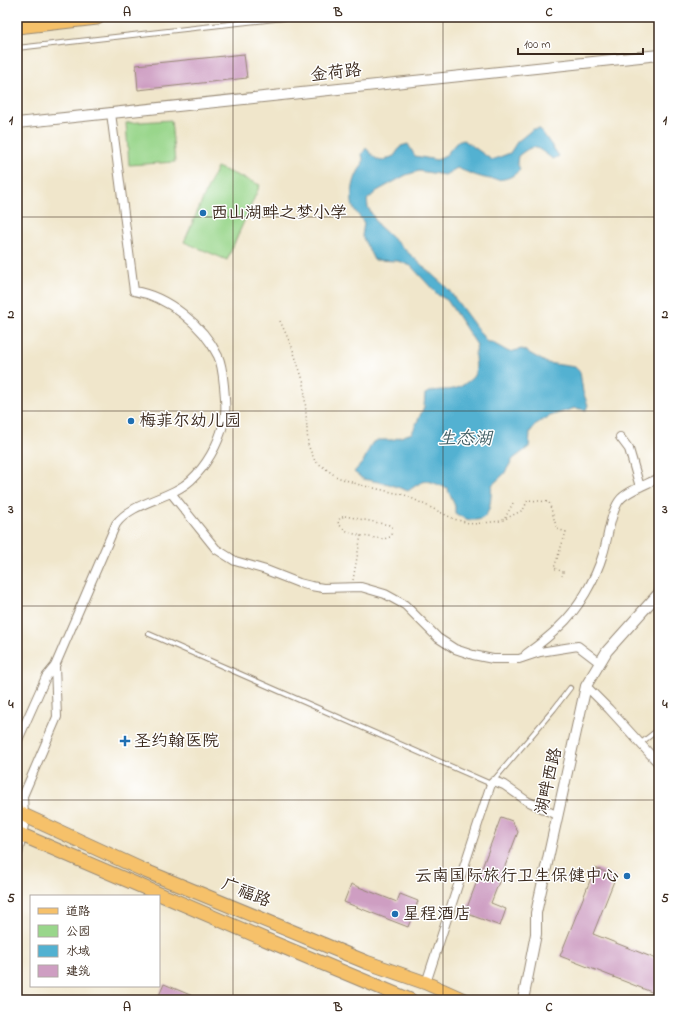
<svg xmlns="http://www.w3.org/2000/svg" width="676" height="1017" viewBox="0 0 676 1017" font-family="'Indie Flower','LXGW WenKai TC',sans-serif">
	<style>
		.green { fill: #99d68b; stroke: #6a8054 }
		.water { fill: #52b1d1; stroke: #466e78 }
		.building { fill: #ce9ec2 }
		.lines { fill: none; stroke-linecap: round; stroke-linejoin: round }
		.service-casing { stroke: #968874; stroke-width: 6 }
		.minor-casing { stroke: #968874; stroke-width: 10 }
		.tertiary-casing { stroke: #968874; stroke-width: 12 }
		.primary-casing { stroke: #968874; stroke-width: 15 }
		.motorway-casing { stroke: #968874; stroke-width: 17 }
		.path { stroke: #968874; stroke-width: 1.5; stroke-dasharray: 1 3; stroke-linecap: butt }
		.service { stroke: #fff; stroke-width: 4 }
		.minor { stroke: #fff; stroke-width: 8 }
		.tertiary { stroke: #fff; stroke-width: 10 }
		.primary { stroke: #f6c16b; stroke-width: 13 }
		.motorway { stroke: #f6c16b; stroke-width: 15 }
		.grid { fill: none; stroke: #3b2a1e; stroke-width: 1; stroke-opacity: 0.55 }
		.poi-dot { fill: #1f6fb2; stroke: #fff; stroke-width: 1.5 }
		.labels { text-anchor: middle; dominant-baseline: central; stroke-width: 3; stroke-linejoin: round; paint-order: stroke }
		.street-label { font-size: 17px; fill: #3b2a1e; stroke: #fff }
		.poi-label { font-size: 17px; fill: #3b2a1e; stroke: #fff; text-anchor: start }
		.water-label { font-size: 18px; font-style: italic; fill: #446066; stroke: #fff }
		.neatline { fill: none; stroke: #3b2a1e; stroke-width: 1.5 }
		.grid-label { font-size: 13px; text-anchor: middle; font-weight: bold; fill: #3b2a1e }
	</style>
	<rect width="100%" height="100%" fill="#fff"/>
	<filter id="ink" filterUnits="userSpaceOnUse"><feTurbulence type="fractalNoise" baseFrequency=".025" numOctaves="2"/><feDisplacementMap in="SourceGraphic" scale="8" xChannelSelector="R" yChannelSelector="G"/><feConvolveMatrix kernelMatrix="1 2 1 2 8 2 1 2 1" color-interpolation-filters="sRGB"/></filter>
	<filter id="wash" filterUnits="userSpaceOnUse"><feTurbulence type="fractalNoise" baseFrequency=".012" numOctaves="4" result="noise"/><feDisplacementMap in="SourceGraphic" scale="16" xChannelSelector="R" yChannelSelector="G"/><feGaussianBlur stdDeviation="0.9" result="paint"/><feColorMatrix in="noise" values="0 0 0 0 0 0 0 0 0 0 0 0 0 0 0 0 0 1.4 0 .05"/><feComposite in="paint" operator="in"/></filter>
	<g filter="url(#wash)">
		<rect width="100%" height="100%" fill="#f0e6cb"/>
		<path class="green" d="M171,120L175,162L129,165L126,123Z
			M217,167L260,185L227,260L184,242Z"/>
		<path class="water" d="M533,129H540L559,156L553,159C535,147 536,142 518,156L517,163L520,169C505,189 476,176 457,168L445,175L419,171L406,175L377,191L367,200L368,207L378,225L448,289L487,342H491L509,352L522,349L547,363L575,367L580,372L583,392L588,405L586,410L575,408L550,416L536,424L530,432L529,447L513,459L504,474L492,485C490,497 493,520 475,520C466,520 463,518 455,513V506L447,488C425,480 428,477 408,491L389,484L363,479L354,472L363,462L372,443L378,440H392L412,433L424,407L425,394C440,386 452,395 467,382C470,380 474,377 475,373C478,365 472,356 477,345L447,300L438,295L411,266L398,261L374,260L362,236L364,223C361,218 356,213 353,207C350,200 353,181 357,174C361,165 365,165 362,154L366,148L375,158L381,161L394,156L401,146L408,144L415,156L437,160L444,157L457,142L464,140L492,160L510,153L517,142Z"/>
		<g id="blocks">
			<path class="building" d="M244,54L247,78L138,90L136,65Z
				M501,817L512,821L518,832L491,903L506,909L500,926L465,913Z
				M595,868L616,876L593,934L659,960V995L560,956Z
				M351,884L397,902L400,894L418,901L408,927L344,902Z
				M164,984L202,1000H157Z"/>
		</g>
	</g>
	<g filter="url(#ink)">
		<use href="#blocks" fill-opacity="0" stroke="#968874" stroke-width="1"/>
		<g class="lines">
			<g class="service-casing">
				<path id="service" d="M17,48L293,17
					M149,634L491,784
					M641,743L655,732
					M494,780L554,709L570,688"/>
			</g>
			<g class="minor-casing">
				<path id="minor" d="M620,437L629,449L640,487
					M171,493L216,549L235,561L266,570L299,583L311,586L323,588L361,587L385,594L405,605L438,638L455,649L473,655L493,659H519L540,652L578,646L599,662
					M526,654C537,646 549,637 559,627C578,610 596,578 603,554C608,539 610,514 619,501C626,491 648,484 659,478
					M586,686L609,709L659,764
					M17,742L46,677L55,666L116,524C133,501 169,500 191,480C206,466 218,445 223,425C227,412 225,399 224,386C223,376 222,364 218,356C203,325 167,296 134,291L111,113
					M24,816L23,796L57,717L55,666
					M426,983L491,784L494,781L504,785L527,801L558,816"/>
			</g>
			<g class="tertiary-casing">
				<path id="tertiary" d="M17,123L659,55
					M17,854L23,825L24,816
					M523,1000L536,934V913L586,686L607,651L659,593"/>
			</g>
			<g class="primary-casing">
				<path id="primary" d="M17,812L143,870L366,962L426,983L464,1000
					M17,833L269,941L410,1000"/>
			</g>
			<g class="motorway-casing">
				<path id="motorway" d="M17,26L97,17"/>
			</g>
			<path class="path" d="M280,321L292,347L304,383L308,445L315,461L337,477L360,485L405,495L454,519L473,524L501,521L523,510L528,500L549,502L557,529L566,532L554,568L563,572L562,576
				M345,516L389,525L393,528V533L390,537L384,539C371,537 344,536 338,522L340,518Z
				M505,518L513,503
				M353,580L361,535"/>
			<use href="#service" class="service"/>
			<use href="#minor" class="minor"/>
			<use href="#tertiary" class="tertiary"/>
			<use href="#primary" class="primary"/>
			<use href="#motorway" class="motorway"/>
		</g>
	</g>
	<path class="grid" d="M233,17V1000M443,17V1000M17,217H659M17,411H659M17,606H659M17,800H659"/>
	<g class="poi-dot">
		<circle cx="203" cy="213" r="4"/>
		<circle cx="131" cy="421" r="4"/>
		<path d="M123 735h4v4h4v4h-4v4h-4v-4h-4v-4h4z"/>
		<circle cx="627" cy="876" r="4"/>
		<circle cx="395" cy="914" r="4"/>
	</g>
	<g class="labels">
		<g class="street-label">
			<text transform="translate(336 73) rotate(-6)">金荷路</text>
			<text transform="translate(549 781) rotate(-77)">湖畔西路</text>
			<text transform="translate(246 893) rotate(22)">广福路</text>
		</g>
		<g class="poi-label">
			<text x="211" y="213">西山湖畔之梦小学</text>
			<text x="139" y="421">梅菲尔幼儿园</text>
			<text x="134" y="741">圣约翰医院</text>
			<text x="619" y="876" text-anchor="end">云南国际旅行卫生保健中心</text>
			<text x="403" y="914">星程酒店</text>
		</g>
		<g class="water-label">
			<text x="465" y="440">生态湖</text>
		</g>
	</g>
	<rect width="676" height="1017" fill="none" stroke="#fff" stroke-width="44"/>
	<rect x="30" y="895" width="130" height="92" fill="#ffffff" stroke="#b1aaa5"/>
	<rect x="38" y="908" width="20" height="6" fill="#f6c16b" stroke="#b1aaa5"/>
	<text x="66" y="915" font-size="12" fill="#3b2a1e">道路</text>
	<rect x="38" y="925" width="20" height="12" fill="#99d68b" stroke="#b1aaa5"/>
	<text x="66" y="935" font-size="12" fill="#3b2a1e">公园</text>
	<rect x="38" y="945" width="20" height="12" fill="#52b1d1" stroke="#b1aaa5"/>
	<text x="66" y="955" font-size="12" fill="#3b2a1e">水域</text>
	<rect x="38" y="965" width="20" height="12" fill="#ce9ec2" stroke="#b1aaa5"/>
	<text x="66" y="975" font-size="12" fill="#3b2a1e">建筑</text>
	<path d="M518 48v6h125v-6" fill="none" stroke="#3b2a1e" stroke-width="2"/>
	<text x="524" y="48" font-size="12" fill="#3b2a1e" stroke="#ffffff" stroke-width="3" paint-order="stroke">100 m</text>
	<rect x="22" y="22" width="632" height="973" class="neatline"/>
	<g class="grid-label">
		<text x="127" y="16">A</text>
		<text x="338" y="16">B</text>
		<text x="549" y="16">C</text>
		<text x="11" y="124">1</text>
		<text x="665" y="124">1</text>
		<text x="11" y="318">2</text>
		<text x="665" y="318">2</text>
		<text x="11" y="513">3</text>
		<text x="665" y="513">3</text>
		<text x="11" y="708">4</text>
		<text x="665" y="708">4</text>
		<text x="11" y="902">5</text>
		<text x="665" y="902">5</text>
		<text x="127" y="1011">A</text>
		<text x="338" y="1011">B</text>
		<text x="549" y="1011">C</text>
	</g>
</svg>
